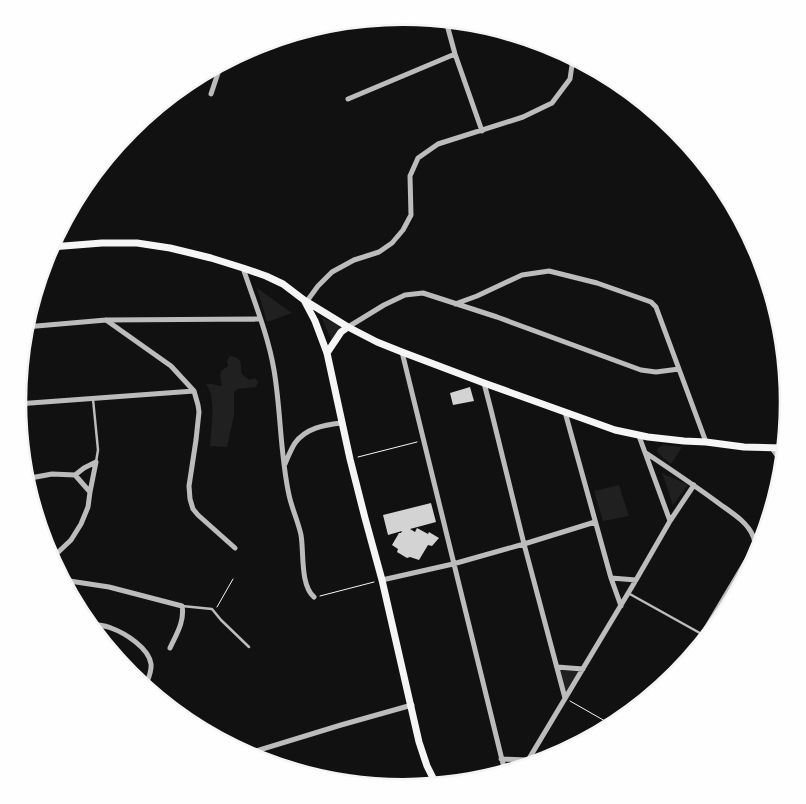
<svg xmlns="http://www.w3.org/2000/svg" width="806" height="804" viewBox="0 0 806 804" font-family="Inter,sans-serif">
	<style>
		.green { fill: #202020 }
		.building { fill: #d3d3d3 }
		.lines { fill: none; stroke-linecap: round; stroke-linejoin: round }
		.path { stroke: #f5f5f5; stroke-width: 1 }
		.service { stroke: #bcbcbc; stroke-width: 2.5 }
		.minor { stroke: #bcbcbc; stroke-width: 5 }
		.secondary { stroke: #f5f5f5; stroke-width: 7 }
		.rim { fill: none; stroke: #f5f5f5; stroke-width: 2.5 }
	</style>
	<rect width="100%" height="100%" fill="#111"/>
	<path class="green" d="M257,288L292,313L267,322Z
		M321,317L342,326L332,341Z
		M230,356C243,358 240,363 242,374L249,380L255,378L258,382L256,387L238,389L234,392V415L227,447L210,446C211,430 217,397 206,384C213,383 216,386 222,386L220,376L221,371L228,366L227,361Z
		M664,445L682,447L671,464L662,457L657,451L658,448Z
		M662,473L688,485L673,505Z
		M619,485L629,516L603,521L594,491Z
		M559,669L580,671L566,693Z
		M503,760L526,761L522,767L506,772Z"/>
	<path class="building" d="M470,387L474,401L453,405L450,393Z
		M431,503L436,522L410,529L415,532L417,528L428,534L429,532L439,538L432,546L428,545L419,560L410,557L407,558L397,552L398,549L392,545L399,533H401L402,531L388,535L383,515Z"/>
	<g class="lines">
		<path class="path" d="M358,457L417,442
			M320,596L374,582
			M217,607L233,579
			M570,701L612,725"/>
		<path class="service" d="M93,399L98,450L96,462
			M628,593L707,637
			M182,606L212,609L221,620L249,647"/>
		<path class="minor" d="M446,21L455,54L482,131
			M211,94L221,64
			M348,99L455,54
			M243,268C254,301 268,335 274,370C281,411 280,454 289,495C292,509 298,521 301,535C304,552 300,585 314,597
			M307,301L318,286L332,272L354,260L379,252L392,243L403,230L411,215L410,176L418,158L438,144L523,117L552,103L570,79L573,58
			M455,304L477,296L522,275L549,271L597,283L651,302L656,307L706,442
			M106,320L171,366L194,391L198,405L199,412L196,440L189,486L190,499L193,509L198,515L235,548
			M25,327L106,320L260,319
			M348,327L384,305L405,295L423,293L497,317L641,370L656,372L679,369
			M402,352L505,772
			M484,383L491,410L524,544L565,698
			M17,404L194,391
			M565,412L611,578L621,606
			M639,436L670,521
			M772,448L783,464
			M646,453C670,469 694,485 717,502C729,511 747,521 753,536C756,542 754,546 752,551L686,662
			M285,464C288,457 291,449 295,443C306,428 324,425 341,423
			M75,475L84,468L96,462
			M25,479L52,474L75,475L90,492
			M51,559L71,540L81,524L88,507L90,492L96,462
			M611,578L636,580
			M63,580L109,587L182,606C185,621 176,635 170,648
			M382,580L453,564L524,544L595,522
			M88,623C96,625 104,625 111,628C125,633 149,648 151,664C152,672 148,679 145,687
			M557,667L583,669
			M246,754L341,725L412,705
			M501,759L528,760
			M524,767L636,580L670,521L694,485"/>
		<path class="secondary" d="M51,247L102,243H137L170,248L211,258L243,268L266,276L283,284L304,300L348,327L377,342L402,352L484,383L615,430L648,437L684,441L706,442L744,447L784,448
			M304,300L315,321L327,353L350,459L365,518L382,580L419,742L427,766L436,784
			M327,353L341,332L348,327"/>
	</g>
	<path d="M0 0H806V804H0ZM26 402a377 377 0 1 1 754 0a377 377 0 1 1-754 0Z" fill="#fefefe" fill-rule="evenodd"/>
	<path class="rim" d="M26 402a377 377 0 1 1 754 0a377 377 0 1 1-754 0Z"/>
</svg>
